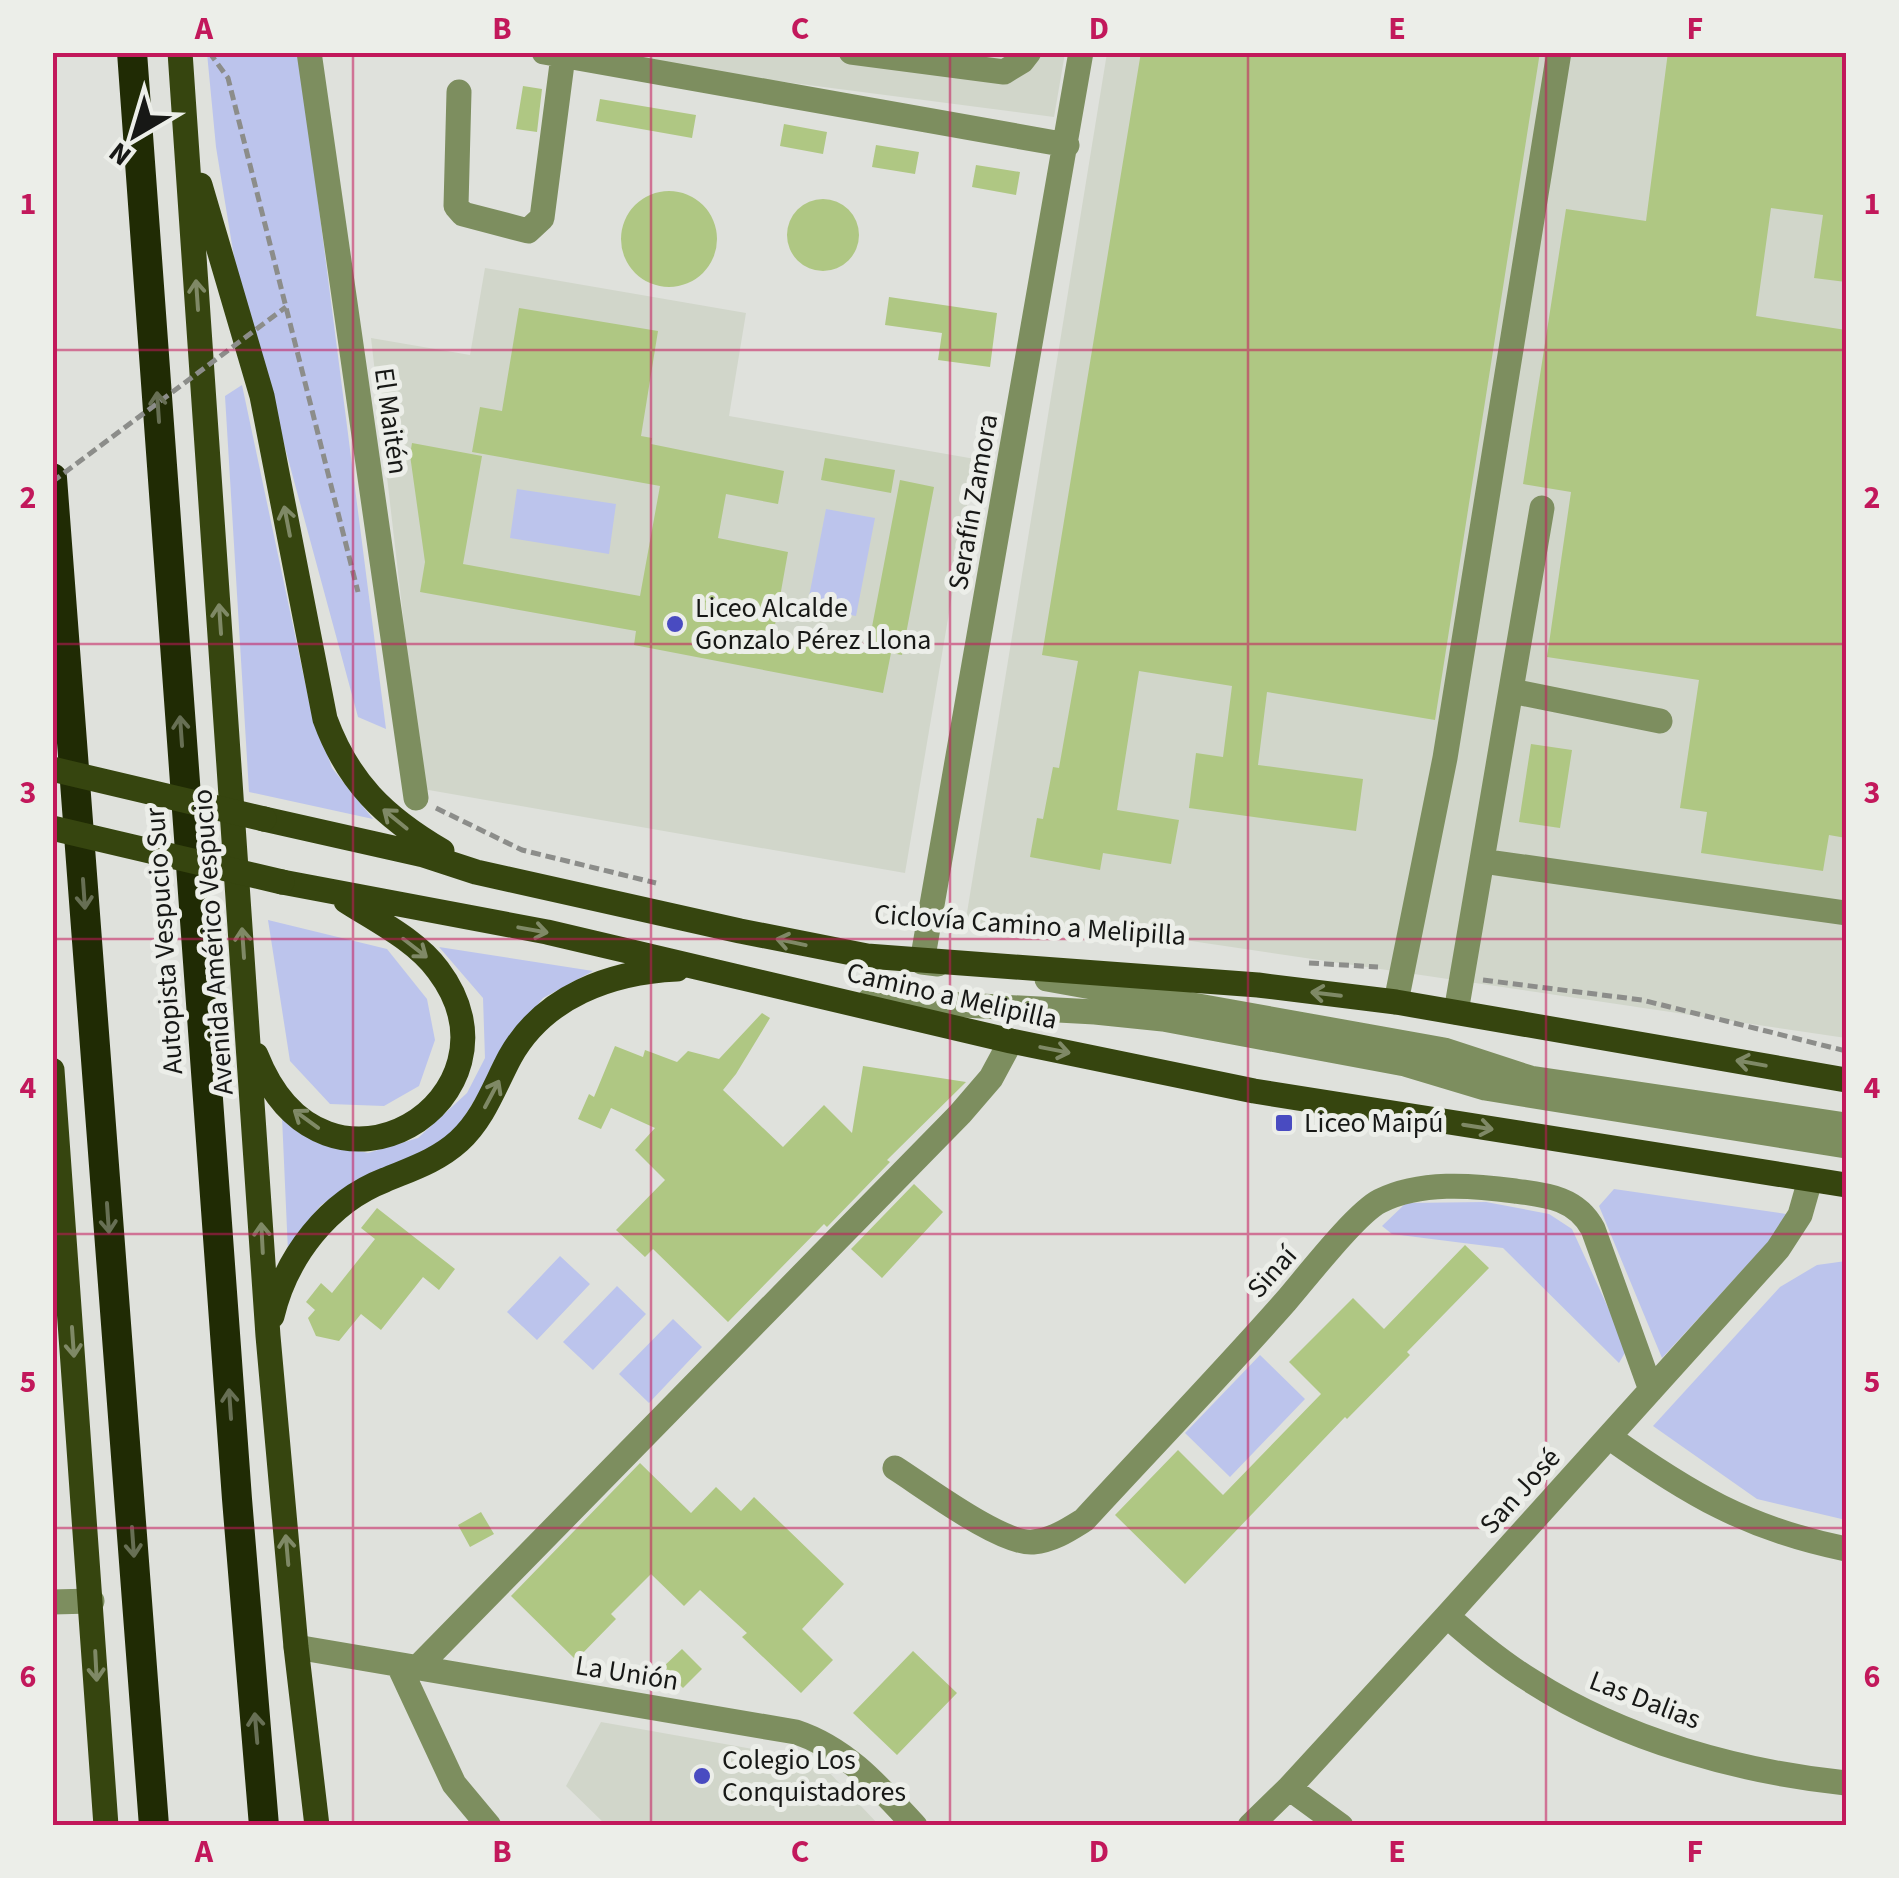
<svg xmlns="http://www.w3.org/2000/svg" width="1899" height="1878" viewBox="0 0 1899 1878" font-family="'Source Sans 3',sans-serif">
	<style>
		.built { fill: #d1d6ca }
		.green { fill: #bcc4ec }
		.building { fill: #afc783 }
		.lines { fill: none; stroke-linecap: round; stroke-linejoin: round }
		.path { stroke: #8c8d8a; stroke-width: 5; stroke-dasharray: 10 5; stroke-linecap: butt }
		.minor { stroke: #7d8e5f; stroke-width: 25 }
		.major { stroke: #36450f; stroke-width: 25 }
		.highway { stroke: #202b04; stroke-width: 30 }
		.path-bridge { stroke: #8c8d8a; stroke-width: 5; stroke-dasharray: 10 5; stroke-linecap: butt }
		.major-bridge { stroke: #36450f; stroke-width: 25 }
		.oneway { stroke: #7f8966 }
		.oneway2 { stroke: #676f54 }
		.grid { fill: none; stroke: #c2185b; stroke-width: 2.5; stroke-opacity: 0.55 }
		.poi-dot { fill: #494bc1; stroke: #eceee9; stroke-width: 4 }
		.labels { text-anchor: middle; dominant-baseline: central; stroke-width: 10; stroke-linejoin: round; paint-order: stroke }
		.street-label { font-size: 28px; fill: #171816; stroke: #eceee9 }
		.poi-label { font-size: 28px; fill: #171816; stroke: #eceee9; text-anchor: start }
		.neatline { fill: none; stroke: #c2185b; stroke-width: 4 }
		.grid-label { font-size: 32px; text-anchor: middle; font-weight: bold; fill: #c2185b }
	</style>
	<rect width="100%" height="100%" fill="#dfe1dc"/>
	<path class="built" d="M562,53H1065L1054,117Z
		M1107,53H1846V1038L1117,930L1042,931L965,925Z
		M485,268L746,313L729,416L975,459L905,873L423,789L371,338L470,355Z
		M601,1722L809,1759L823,1766L879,1825H606L566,1786Z"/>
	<path class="green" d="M207,53H299L386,729L358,717L235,263L216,147Z
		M242,385L309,701L332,768L373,819L249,792L225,396Z
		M517,489L616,504L609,554L510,538Z
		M826,509L875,518L856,616L807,607Z
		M268,920L387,949L427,999L435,1040L419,1086L384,1106L330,1104L290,1061Z
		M439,947L593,971L543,998L523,1023L459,1125L436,1148L358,1179L320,1206L288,1252L282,1117L315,1142L368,1153L418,1138L467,1093L485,1058L483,998Z
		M1614,1189L1793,1215L1662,1358L1599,1206Z
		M1486,1202L1549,1214L1572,1229L1627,1349L1619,1363L1503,1248L1392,1234L1382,1226L1406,1203Z
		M560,1256L590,1284L537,1340L507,1312Z
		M1846,1261V1520L1757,1499L1653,1426L1780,1287L1817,1265Z
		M617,1286L646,1314L593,1370L563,1342Z
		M673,1319L702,1347L649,1403L619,1374Z
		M1260,1355L1305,1399L1230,1477L1185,1433Z"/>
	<path class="building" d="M1141,52H1540L1435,720L1267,692L1258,765L1363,779L1356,831L1189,808L1196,753L1223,757L1232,686L1139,671L1117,810L1179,820L1171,864L1103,853L1100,870L1030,857L1037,818L1043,819L1053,767L1059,768L1078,661L1042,655Z
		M1668,52H1846V282L1814,278L1823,215L1771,208L1756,316L1846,330V838L1829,835L1823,871L1701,853L1707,812L1680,808L1699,680L1547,657L1571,492L1523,484L1566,209L1646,221Z
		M523,86L542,89L537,132L516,129Z
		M600,99L696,115L692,138L596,121Z
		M784,124L827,132L823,154L780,146Z
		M876,145L919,152L915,174L872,167Z
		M976,165L1020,172L1016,195L972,187Z
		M621 239a48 48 0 1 1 96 0a48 48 0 1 1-96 0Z
		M787 235a36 36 0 1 1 72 0a36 36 0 1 1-72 0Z
		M889,297L997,313L990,367L938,360L942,333L885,325Z
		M519,308L658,331L641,436L652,438L651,444L784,471L778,504L726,494L718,538L788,552L773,636L867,653L900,480L934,487L902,655L891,653L883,693L634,645L636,631L420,592L425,562L410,455L412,443L482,456L463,564L640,596L660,486L472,452L480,407L502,411Z
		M825,458L895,470L891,493L821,480Z
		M1531,744L1572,750L1560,828L1519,822Z
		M762,1013L770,1018L736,1074L723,1090L783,1147L824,1105L852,1133L863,1066L966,1082L887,1160L890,1162L827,1227L824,1224L728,1322L653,1249L645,1257L616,1230L665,1180L635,1150L655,1128L611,1108L601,1129L578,1119L589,1094L594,1097L615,1046L643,1057L645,1050L677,1062L688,1051L719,1059Z
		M914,1184L943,1212L882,1278L851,1249Z
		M377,1208L455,1269L439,1290L423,1277L381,1330L361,1314L339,1341L316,1336L308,1318L315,1310L306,1302L321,1283L332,1293L375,1239L361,1228Z
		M1465,1245L1489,1268L1407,1352L1410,1355L1347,1419L1345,1417L1185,1584L1115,1515L1178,1450L1223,1495L1321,1394L1289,1362L1353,1298L1384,1329Z
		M640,1463L691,1513L716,1487L741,1511L754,1497L844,1584L802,1629L833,1660L801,1693L742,1637L747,1633L700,1590L684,1606L651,1574L611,1614L616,1619L576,1660L511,1596Z
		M481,1512L494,1534L470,1547L458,1525Z
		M682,1649L702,1669L683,1688L662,1668Z
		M913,1651L957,1693L897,1755L853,1713Z"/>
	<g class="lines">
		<path class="path" d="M209,52L228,78L358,592
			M436,808L522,850L656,883
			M1309,963L1378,967
			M1483,980L1642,1000L1846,1051"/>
		<path class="minor" d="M309,52L416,798
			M544,52L1067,145
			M851,52L1004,72L1022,61L1029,52
			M459,92L456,206L463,214L528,231L542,218L563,56
			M1511,691L1660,721
			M1482,861L1846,913
			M938,964L922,962L1081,52
			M1047,979L1444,1050L1530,1078L1846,1125
			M870,1000L1095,1012L1163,1019L1405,1064L1485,1088L1846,1146
			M1396,1002L1445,758L1559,52
			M1456,1012L1542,508
			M1609,1437C1689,1494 1748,1529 1846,1549
			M895,1468C925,1487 1002,1545 1033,1542C1053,1540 1068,1530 1084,1520C1151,1447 1220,1376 1286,1301C1306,1278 1356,1213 1380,1201C1420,1181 1472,1185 1515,1191C1547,1195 1577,1198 1593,1229L1651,1390
			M52,1602L92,1601
			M1447,1616C1474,1640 1502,1663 1533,1682C1624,1740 1740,1772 1846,1783
			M296,1647L796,1732C847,1749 879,1787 915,1826
			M399,1666L454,1784L489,1826
			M416,1669L960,1114L991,1078L1011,1041
			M1289,1788L1341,1826
			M1250,1826L1289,1788L1447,1616L1778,1249L1800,1215L1810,1180"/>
		<path class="major" d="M180,52L268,1336L296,1647L317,1826
			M200,185L262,396L325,719C348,782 384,817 442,851
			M264,819L424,855L476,872L740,931L867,956L1258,985L1396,1002L1846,1080
			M282,882L547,932L1011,1041L1254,1091L1846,1185
			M256,1055C325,1230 534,1097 438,970C416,940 377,921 346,901
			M52,1070L106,1826
			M272,1316C286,1257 328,1202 385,1180C411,1169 437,1161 459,1141C484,1118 494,1087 510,1057C544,996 611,972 677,969"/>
		<path class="highway" d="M132,52L237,1499L264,1826
			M52,478L154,1826"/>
		<path class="path-bridge" d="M52,482L286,307"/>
		<path class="major-bridge" d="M52,769L264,819
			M52,828L282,882"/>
	</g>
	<defs><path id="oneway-shaft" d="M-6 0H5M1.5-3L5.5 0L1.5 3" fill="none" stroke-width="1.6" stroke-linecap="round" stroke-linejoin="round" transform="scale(2.5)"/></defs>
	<g class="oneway">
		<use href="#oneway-shaft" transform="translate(197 295) rotate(-94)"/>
		<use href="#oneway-shaft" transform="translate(287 521) rotate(-101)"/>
		<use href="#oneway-shaft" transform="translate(220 619) rotate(-94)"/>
		<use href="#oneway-shaft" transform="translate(395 819) rotate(-141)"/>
		<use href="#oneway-shaft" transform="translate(533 930) rotate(10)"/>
		<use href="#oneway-shaft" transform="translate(791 942) rotate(-168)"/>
		<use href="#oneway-shaft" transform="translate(243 943) rotate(-94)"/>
		<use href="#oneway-shaft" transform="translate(415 948) rotate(38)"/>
		<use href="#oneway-shaft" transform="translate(1326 994) rotate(-173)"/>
		<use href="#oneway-shaft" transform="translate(1055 1050) rotate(11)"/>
		<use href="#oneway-shaft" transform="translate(1751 1063) rotate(-170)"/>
		<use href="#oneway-shaft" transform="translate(492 1094) rotate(-62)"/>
		<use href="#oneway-shaft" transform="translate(306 1119) rotate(-144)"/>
		<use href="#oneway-shaft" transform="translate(1478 1127) rotate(9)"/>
		<use href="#oneway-shaft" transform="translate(262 1238) rotate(-93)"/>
		<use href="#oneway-shaft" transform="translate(73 1342) rotate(86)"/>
		<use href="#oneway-shaft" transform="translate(287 1550) rotate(-95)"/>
		<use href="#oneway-shaft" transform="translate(96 1666) rotate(87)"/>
	</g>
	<g class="oneway2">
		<use href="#oneway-shaft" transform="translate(158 407) rotate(-94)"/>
		<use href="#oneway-shaft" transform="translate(181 731) rotate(-94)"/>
		<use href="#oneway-shaft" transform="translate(84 894) rotate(86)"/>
		<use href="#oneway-shaft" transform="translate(108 1218) rotate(86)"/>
		<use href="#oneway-shaft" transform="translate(230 1404) rotate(-94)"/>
		<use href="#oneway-shaft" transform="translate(133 1542) rotate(86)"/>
		<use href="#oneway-shaft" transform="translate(256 1728) rotate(-95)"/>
	</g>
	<path class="grid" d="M353,52V1826M651,52V1826M950,52V1826M1248,52V1826M1546,52V1826M52,350H1846M52,644H1846M52,939H1846M52,1234H1846M52,1528H1846"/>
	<g class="poi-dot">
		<circle cx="675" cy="624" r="10"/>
		<rect x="1274" y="1113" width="20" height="20" rx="5"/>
		<circle cx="702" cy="1776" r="10"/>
	</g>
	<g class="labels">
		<g class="street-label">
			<text transform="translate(391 421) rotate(82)">El Maitén</text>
			<text transform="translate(973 502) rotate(-80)">Serafín Zamora</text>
			<text transform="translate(1030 925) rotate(4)">Ciclovía Camino a Melipilla</text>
			<text transform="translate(164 941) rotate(-94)">Autopista Vespucio Sur</text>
			<text transform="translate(213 942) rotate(-94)">Avenida Américo Vespucio</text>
			<text transform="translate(952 996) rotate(13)">Camino a Melipilla</text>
			<text transform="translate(1272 1272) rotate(-48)">Sinaí</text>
			<text transform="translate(1520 1491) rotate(-48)">San José</text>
			<text transform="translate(627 1673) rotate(9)">La Unión</text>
			<text transform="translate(1645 1700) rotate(21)">Las Dalias</text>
		</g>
		<g class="poi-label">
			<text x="695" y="608">Liceo Alcalde<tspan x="695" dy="32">Gonzalo Pérez Llona</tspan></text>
			<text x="1304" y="1123">Liceo Maipú</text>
			<text x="722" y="1760">Colegio Los<tspan x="722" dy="32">Conquistadores</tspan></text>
		</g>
	</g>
	<rect width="1899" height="1878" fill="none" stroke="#eceee9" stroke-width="110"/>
	<g transform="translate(135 135) rotate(218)" stroke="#eceee9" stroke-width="8" paint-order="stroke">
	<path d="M0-8L18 38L0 25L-18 38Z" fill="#171816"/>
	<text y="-15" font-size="28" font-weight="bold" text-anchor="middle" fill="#171816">N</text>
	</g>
	<rect x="55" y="55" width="1789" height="1768" class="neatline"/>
	<g class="grid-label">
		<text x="204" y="39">A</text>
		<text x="502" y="39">B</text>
		<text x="800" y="39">C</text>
		<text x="1099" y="39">D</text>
		<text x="1397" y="39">E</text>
		<text x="1695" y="39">F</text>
		<text x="28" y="214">1</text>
		<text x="1872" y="214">1</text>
		<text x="28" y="508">2</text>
		<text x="1872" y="508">2</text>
		<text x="28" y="803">3</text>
		<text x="1872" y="803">3</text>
		<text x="28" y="1098">4</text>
		<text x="1872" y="1098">4</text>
		<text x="28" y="1392">5</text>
		<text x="1872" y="1392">5</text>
		<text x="28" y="1687">6</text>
		<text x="1872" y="1687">6</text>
		<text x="204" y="1862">A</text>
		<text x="502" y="1862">B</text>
		<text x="800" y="1862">C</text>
		<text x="1099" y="1862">D</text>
		<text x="1397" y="1862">E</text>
		<text x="1695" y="1862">F</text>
	</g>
</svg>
